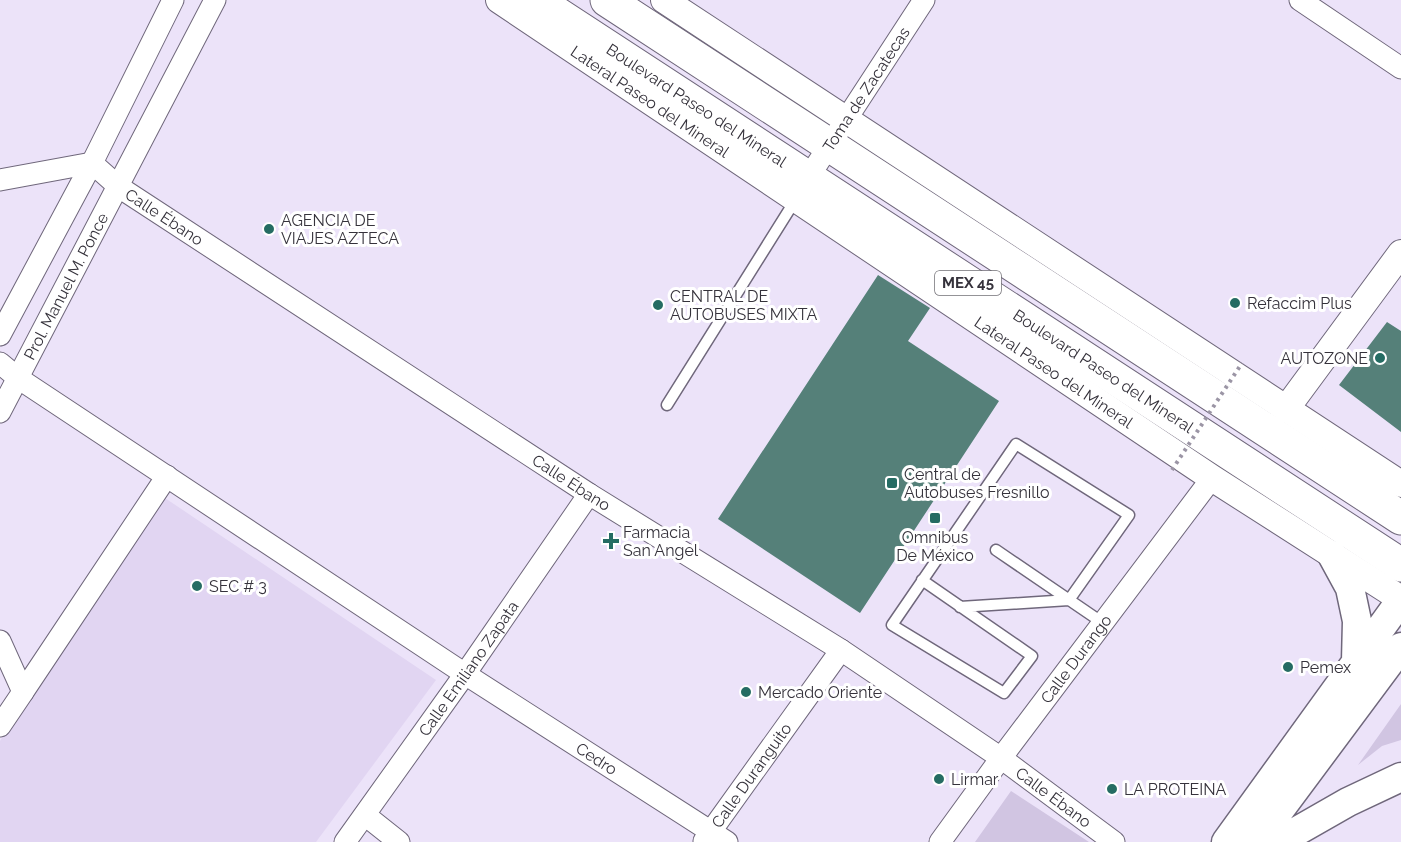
<svg xmlns="http://www.w3.org/2000/svg" width="1401" height="842" viewBox="0 0 1401 842" font-family="Raleway,sans-serif">
	<style>
		.built { fill: #e1d5f2 }
		.green { fill: #d1c5e2 }
		.building { fill: #558079 }
		.lines { fill: none; stroke-linecap: round; stroke-linejoin: round }
		.service-casing { stroke: #6f677b; stroke-width: 13 }
		.minor-casing { stroke: #6f677b; stroke-width: 23 }
		.tertiary-casing { stroke: #6f677b; stroke-width: 28 }
		.secondary-casing { stroke: #6f677b; stroke-width: 31 }
		.primary-casing { stroke: #6f677b; stroke-width: 35 }
		.service { stroke: #fff; stroke-width: 10 }
		.minor { stroke: #fff; stroke-width: 21 }
		.tertiary { stroke: #fff; stroke-width: 26 }
		.secondary { stroke: #fff; stroke-width: 28 }
		.primary { stroke: #fff; stroke-width: 33 }
		.path-bridge { stroke: #9b95a5; stroke-width: 4; stroke-dasharray: 3 4.5; stroke-linecap: butt }
		.poi-dot { fill: #256c63; stroke: #fff; stroke-width: 2 }
		.labels { text-anchor: middle; dominant-baseline: central; stroke-width: 6; stroke-linejoin: round; paint-order: stroke }
		.shield { fill: #fff; stroke: #727076; stroke-width: 1.5 }
		.shield-label { font-size: 15px; font-weight: bold; fill: #35323b }
		.street-label { font-size: 16px; fill: #35323b; stroke: #fff }
		.poi-label { font-size: 16px; fill: #35323b; stroke: #fff; text-anchor: start }
	</style>
	<rect width="100%" height="100%" fill="#ece3f9"/>
	<path class="built" d="M156,492L436,680L316,842H0V741Z"/>
	<path class="green" d="M1401,704V740L1382,746L1358,765Z
		M1011,791L1089,842H975Z"/>
	<path class="building" d="M878,275L930,308L908,341L999,401L860,613L718,519Z
		M1387,322L1401,331V432L1339,385Z"/>
	<g class="lines">
		<g class="service-casing">
			<path id="service" d="M667,405L796,199
				M996,550L1103,623
				M922,580L1032,656L1004,693L892,625L1016,444L1129,515L1069,600L960,607"/>
		</g>
		<g class="minor-casing">
			<g id="minor">
				<path d="M1300,0L1401,68"/>
				<path id="s1" d="M808,178L924,0"/>
				<path id="s2" d="M0,180L92,163L119,187L589,494L841,650L1001,758L1114,842"/>
				<path d="M0,335L92,163L173,0"/>
				<path id="s3" d="M0,363L18,378L465,674L727,842"/>
				<path id="s4" d="M0,412L215,0"/>
				<path d="M0,641L23,692L0,726"/>
				<path d="M23,692L167,476"/>
				<path d="M365,815L399,842"/>
				<path id="s5" d="M704,841L841,650"/>
				<path id="s6" d="M345,842L465,674L589,494"/>
				<path id="s7" d="M940,842L1001,758L1212,478"/>
			</g>
		</g>
		<g class="tertiary-casing">
			<g id="tertiary">
				<path id="s8" d="M499,0L1212,478L1401,599"/>
				<path d="M664,0L1401,484"/>
				<path d="M1286,409L1401,253"/>
			</g>
		</g>
		<g class="secondary-casing">
			<path id="secondary" d="M1332,555L1350,588L1357,621L1356,661
				M1226,842L1401,600
				M1256,842L1401,647
				M1278,842L1348,802L1401,777"/>
		</g>
		<g class="primary-casing">
			<g id="primary">
				<path id="s9" d="M536,0L1401,565"/>
				<path d="M607,0L1401,518"/>
			</g>
		</g>
		<use href="#service" class="service"/>
		<use href="#minor" class="minor"/>
		<use href="#tertiary" class="tertiary"/>
		<use href="#secondary" class="secondary"/>
		<use href="#primary" class="primary"/>
		<path class="path-bridge" d="M1172,470L1242,363"/>
	</g>
	<g class="poi-dot">
		<circle cx="269" cy="229" r="6"/>
		<circle cx="1235" cy="303" r="6"/>
		<circle cx="658" cy="305" r="6"/>
		<circle cx="1380" cy="358" r="6"/>
		<rect x="886" y="477" width="12" height="12" rx="3"/>
		<rect x="929" y="512" width="12" height="12" rx="3"/>
		<path d="M608 532h6v6h6v6h-6v6h-6v-6h-6v-6h6z"/>
		<circle cx="197" cy="586" r="6"/>
		<circle cx="1288" cy="667" r="6"/>
		<circle cx="746" cy="692" r="6"/>
		<circle cx="939" cy="779" r="6"/>
		<circle cx="1112" cy="789" r="6"/>
	</g>
	<g class="labels">
		<rect class="shield" x="935" y="271" width="66" height="24" rx="4.5"/>
		<g class="shield-label">
			<text x="968" y="283">MEX 45</text>
		</g>
		<g class="street-label">
			<text stroke="none"><textPath href="#s1" startOffset="106">Toma de Zacatecas</textPath></text>
			<text stroke="none"><textPath href="#s8" startOffset="182">Lateral Paseo del Mineral</textPath></text>
			<text stroke="none"><textPath href="#s9" startOffset="192">Boulevard Paseo del Mineral</textPath></text>
			<text stroke="none"><textPath href="#s2" startOffset="184">Calle Ébano</textPath></text>
			<text stroke="none"><textPath href="#s4" startOffset="142">Prol. Manuel M. Ponce</textPath></text>
			<text stroke="none"><textPath href="#s8" startOffset="668">Lateral Paseo del Mineral</textPath></text>
			<text stroke="none"><textPath href="#s9" startOffset="678">Boulevard Paseo del Mineral</textPath></text>
			<text stroke="none"><textPath href="#s2" startOffset="670">Calle Ébano</textPath></text>
			<text stroke="none"><textPath href="#s7" startOffset="228">Calle Durango</textPath></text>
			<text stroke="none"><textPath href="#s6" startOffset="213">Calle Emiliano Zapata</textPath></text>
			<text stroke="none"><textPath href="#s3" startOffset="716">Cedro</textPath></text>
			<text stroke="none"><textPath href="#s5" startOffset="81">Calle Duranguito</textPath></text>
			<text stroke="none"><textPath href="#s2" startOffset="1246">Calle Ébano</textPath></text>
		</g>
		<g class="poi-label">
			<text x="281" y="220">AGENCIA DE<tspan x="281" dy="18">VIAJES AZTECA</tspan></text>
			<text x="670" y="296">CENTRAL DE<tspan x="670" dy="18">AUTOBUSES MIXTA</tspan></text>
			<text x="1247" y="303">Refaccim Plus</text>
			<text x="1368" y="358" text-anchor="end">AUTOZONE</text>
			<text x="904" y="474">Central de<tspan x="904" dy="18">Autobuses Fresnillo</tspan></text>
			<text x="623" y="532">Farmacia<tspan x="623" dy="18">San Angel</tspan></text>
			<text x="935" y="537" text-anchor="middle">Omnibus<tspan x="935" dy="18">De México</tspan></text>
			<text x="209" y="586">SEC # 3</text>
			<text x="1300" y="667">Pemex</text>
			<text x="758" y="692">Mercado Oriente</text>
			<text x="951" y="779">Lirmar</text>
			<text x="1124" y="789">LA PROTEINA</text>
		</g>
	</g>
</svg>
